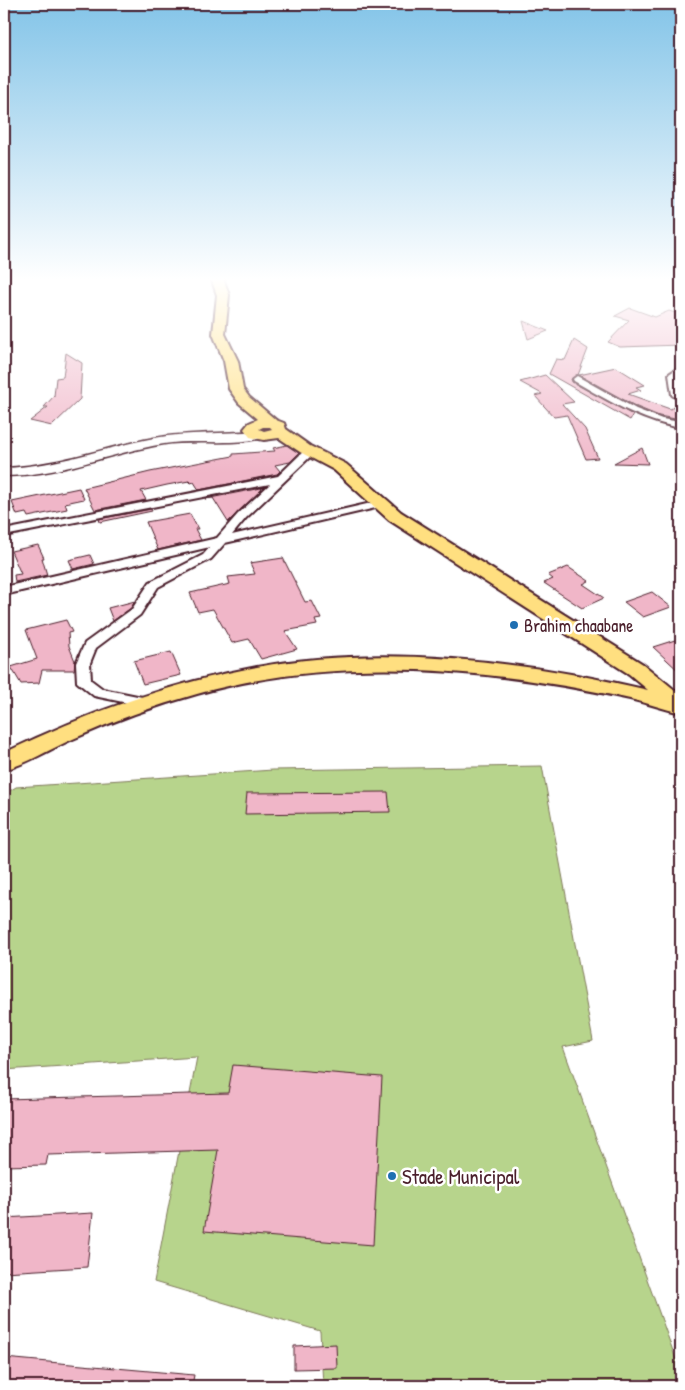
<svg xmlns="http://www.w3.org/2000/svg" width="685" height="1390" viewBox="0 0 685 1390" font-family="'Patrick Hand',sans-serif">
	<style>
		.green { fill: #b7d48c; stroke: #807a5c }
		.building { fill: #f0b6c8; stroke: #4a1f2b }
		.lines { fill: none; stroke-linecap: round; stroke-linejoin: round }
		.minor-casing { stroke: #4a1f2b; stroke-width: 4 }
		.tertiary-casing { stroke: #4a1f2b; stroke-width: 3 }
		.primary-casing { stroke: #4a1f2b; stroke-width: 4 }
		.minor { fill: #fff; fill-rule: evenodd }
		.tertiary { fill: #fff; fill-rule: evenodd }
		.primary { fill: #ffdf80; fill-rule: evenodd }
		.poi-dot { fill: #1f6fb2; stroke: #fff; stroke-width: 2 }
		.labels { text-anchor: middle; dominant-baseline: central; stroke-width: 5; stroke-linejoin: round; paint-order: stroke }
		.poi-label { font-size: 18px; fill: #4a1f2b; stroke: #fff; text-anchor: start }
		.near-poi-label { font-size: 21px; fill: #4a1f2b; stroke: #fff; text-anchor: start }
	</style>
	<rect width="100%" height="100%" fill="#fff"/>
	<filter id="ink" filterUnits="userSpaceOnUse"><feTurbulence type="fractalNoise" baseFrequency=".02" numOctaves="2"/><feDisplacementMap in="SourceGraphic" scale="10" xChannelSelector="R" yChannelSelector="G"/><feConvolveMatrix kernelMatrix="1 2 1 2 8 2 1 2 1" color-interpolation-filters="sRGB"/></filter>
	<g filter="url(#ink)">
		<path class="green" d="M542,766L593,1041L563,1047L681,1373V1386H323L320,1331L154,1282L197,1057L4,1070L5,794L16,787L273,770Z"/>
		<path class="building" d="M630,308L655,317L669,311L681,315V345L620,347L608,342L629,320L615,316Z
			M523,321L548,331L528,339Z
			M574,340L588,349L578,375L571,379L572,382L631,414L633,415L630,420L549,374L556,359L565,360Z
			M66,353L82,363L80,399L52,426L30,421L48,407H44L54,396L56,378L63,377Z
			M616,367L645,385L636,387L641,390L628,394L670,409L681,404V420L659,416L637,407L579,375Z
			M545,375L574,402L562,404L585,429L598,458L586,459L567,415L554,417L535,396L542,394L520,382Z
			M287,445L299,453L290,462L275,465L280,471L277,474L199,490L194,482L191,483L189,481L167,485L141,491L146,500L95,510L84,488L150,472L233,456V454L275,451L273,448Z
			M642,448L648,464L614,463Z
			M79,488L84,499L65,503L67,509L28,517L26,513L17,515L12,502Z
			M261,488L262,489L228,522L213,498L205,499Z
			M151,509L152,511L100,522L99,519Z
			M190,514L198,529H195L201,540L158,550L146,522Z
			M38,545L44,558H42L47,575L15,582L14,575L21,574L11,551Z
			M90,555L94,564L73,569L69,560Z
			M283,558L305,602L312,601L321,619L315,620L317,625L285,631L297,649L261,659L249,639L232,643L213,609L198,612L190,593L230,584L228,577L255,574L250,563Z
			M568,567L589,581L583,584L604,598L582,608L544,583L553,579L548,575Z
			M652,592L671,607L643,617L624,602Z
			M135,601L131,608L113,621L108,608Z
			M66,620L72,632L68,633L69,646L75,661L74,670H42L39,683L21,684L11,667L37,659L26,630Z
			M675,640L681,646V673L653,647Z
			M171,652L181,675L143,684L134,661Z
			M388,792L390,812L245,814L247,793Z
			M233,1065L382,1077L373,1245L204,1231L218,1150L48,1155L46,1165L4,1166V1099L228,1093Z
			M93,1213L87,1267L4,1272V1218Z
			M336,1344L337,1368L294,1369V1346Z
			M4,1358L194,1375L192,1386H4Z"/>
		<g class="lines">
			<g class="minor-casing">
				<path id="minor" d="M681,366V373L678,375L681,402L672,395L669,374Z
					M577,376L636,409L662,419L681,422V428C641,421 609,401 574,381L573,379Z
					M309,449L313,450V454L246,518L232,535L380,501L385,504L380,507L225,543L211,559L158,587L140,615L96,648L90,663L91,680L103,689L152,699L154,702L152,705L147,707L94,696L77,682L76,663L85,643L132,609L150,582L203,555L210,547L4,595V587L217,538L238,514L270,484L4,536V530L278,476L305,450Z"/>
			</g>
			<g class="tertiary-casing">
				<path id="tertiary" d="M258,431L264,435L262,438C231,446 196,439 164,444C109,453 59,476 4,476V468C58,466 102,448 154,438C188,432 224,434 258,431Z"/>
			</g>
			<g class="primary-casing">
				<path id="primary" d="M211,278H223L229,295L225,334L238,361L243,389L249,397L276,420L284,423L286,429L310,446L346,464L401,512L643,664L681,695V713C664,709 647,703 630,699C490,668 337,654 197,694C154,706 113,721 73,739C50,749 27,764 4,770V753C85,714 169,683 257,667C380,644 527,661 648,690L629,674L389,520L334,470L300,452L279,438L264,440L250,437L244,429L249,423L258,419L239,403L229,389L224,361L213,334L217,295ZM263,427H270L272,429L264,431L259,429Z"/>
			</g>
			<use href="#minor" class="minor"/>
			<use href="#tertiary" class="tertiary"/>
			<use href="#primary" class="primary"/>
		</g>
	</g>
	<linearGradient id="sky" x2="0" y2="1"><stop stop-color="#83c4e8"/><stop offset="0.59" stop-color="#fff"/><stop offset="1" stop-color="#fff" stop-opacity="0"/></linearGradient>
	<rect width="685" height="473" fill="url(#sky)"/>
	<g class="poi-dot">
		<circle cx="514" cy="625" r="5"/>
		<circle cx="392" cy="1176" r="5"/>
	</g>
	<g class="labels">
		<g class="poi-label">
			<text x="524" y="625">Brahim chaabane</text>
		</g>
		<g class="near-poi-label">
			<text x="402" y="1176">Stade Municipal</text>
		</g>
	</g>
	<rect width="685" height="1390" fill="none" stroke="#fff" stroke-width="20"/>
	<rect x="10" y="10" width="665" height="1370" fill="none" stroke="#4a1f2b" stroke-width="2" filter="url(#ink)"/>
</svg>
